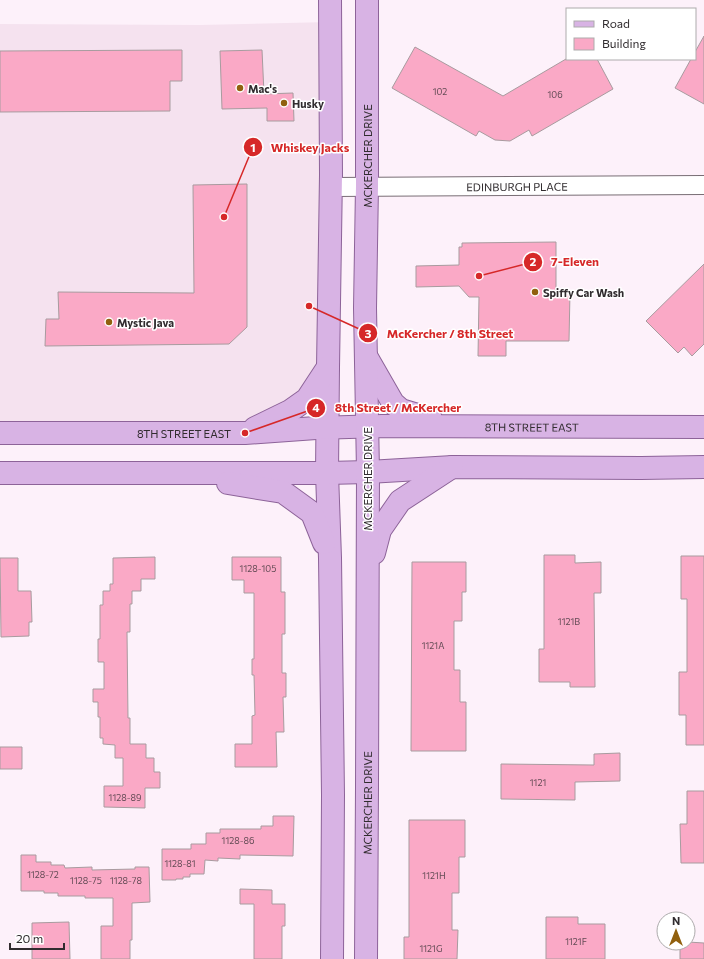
<svg xmlns="http://www.w3.org/2000/svg" width="704" height="959" viewBox="0 0 704 959" font-family="Commissioner,sans-serif">
	<style>
		.built { fill: #f5e2ef }
		.building { fill: #faa9c6; stroke: #a89b9f }
		.lines { fill: none; stroke-linecap: round; stroke-linejoin: round }
		.minor-casing { stroke: #786d74; stroke-width: 20 }
		.major-casing { stroke: #8d6399; stroke-width: 24 }
		.minor { stroke: #fff; stroke-width: 18 }
		.major { stroke: #d8b3e4; stroke-width: 22 }
		.poi-dot { fill: #91600e; stroke: #fff; stroke-width: 1.5 }
		.labels { text-anchor: middle; dominant-baseline: central; stroke-width: 3; stroke-linejoin: round; paint-order: stroke }
		.number-label { font-size: 9px; fill: #634b55 }
		.poi-label { font-size: 11px; font-weight: bold; fill: #312c2f; stroke: #fff; text-anchor: start }
		.street-label { font-size: 11px; fill: #312c2f; stroke: #fff }
		.leader { fill: none; stroke: #d62828; stroke-width: 1.5 }
		.callout-dot { fill: #d62828; stroke: #fff; stroke-width: 1.5 }
		.mark-label { font-size: 12px; text-anchor: middle; font-weight: bold; fill: #fff }
		.callout-label { font-size: 12px; text-anchor: middle; font-weight: bold; fill: #d62828; stroke: #fff; stroke-width: 3; stroke-linejoin: round; paint-order: stroke }
	</style>
	<rect width="100%" height="100%" fill="#fdf1fa"/>
	<path class="built" d="M330,22L328,367L307,399L245,433H0V24L200,25Z"/>
	<path class="building" d="M704,36V104L675,88L691,59H695V52Z
		M415,47L503,96L566,59H597L613,89L532,136L529,130L510,141L495,140L479,131L476,136L392,88Z
		M182,50V81H170V111L0,112V51Z
		M262,50L264,94L293,93L294,121H267V108L222,109L220,51Z
		M247,184V327L229,344L45,346L46,319H59L58,292L194,293L193,185Z
		M556,242V292H570L569,341H506V356H478L479,297H469L459,286L416,287V266L459,265V247H462V243Z
		M704,264V344L692,356L684,347L678,353L646,321Z
		M544,555H575V563L601,562V593H594L595,687H570V682H539V649H544Z
		M681,556H704V745H686V715H679V672H687V599H681Z
		M155,557V579H141V591H132V604H130V632H127L128,718H130V744H146V758H154V772H160V788H145V808L104,807V786H123V758H115V745L103,744V738H100V717H98V702H93V689H104V662H98V639H100V605H103V591H110V584H113V558Z
		M232,557H281V592H285V634H282V673H286V697H283L284,732H276L277,767H235V744H252V716L255,715L254,675H252V659H254V593H244V580H232Z
		M0,558H18V591H31L32,622H29V636L1,637Z
		M412,562H466V592H462V621H454V670H460V702H466V751H411Z
		M0,747H22V769H0Z
		M620,753V781L575,782V800L501,799V764L594,765V754Z
		M687,791H704V863H681L680,824H687Z
		M273,816H294L293,856L240,855V859L218,858V861L205,860L204,874H190V877H183V879H176V880H162V849H191V844H206V833H220V829H261V826H273Z
		M409,820H465V857H459V893H452V930H458L457,959H404V937H409Z
		M21,855H36V862H51V865H64L65,868L92,867V870L135,869V867H149L150,902L132,903V940H130V959H101V926H113V898H85V896H58V893H44V891H21Z
		M240,889L272,890V904H285V926H282V959H254V904H240Z
		M546,917H578V924H605V959H546Z
		M69,922L70,959H32V923Z
		M688,942L704,943V959H680V943H688Z"/>
	<g class="lines">
		<g class="minor-casing">
			<g id="minor">
				<path id="s1" d="M331,187L704,185"/>
			</g>
		</g>
		<g class="major-casing">
			<g id="major">
				<path d="M330,0L331,175L328,367L327,473L330,558L333,795L332,959"/>
				<path d="M366,356L393,403L401,410L431,419"/>
				<path d="M255,428L290,411L307,399L328,367"/>
				<path id="s2" d="M0,433H245L316,428L382,426L704,427"/>
				<path d="M0,473H327L368,472L453,467L641,468L704,467"/>
				<path d="M228,483L283,492L312,513L324,543"/>
				<path d="M374,553L380,530L400,501L452,467"/>
				<path id="s3" d="M366,959L367,787L368,472L365,308L367,186V0"/>
			</g>
		</g>
		<use href="#minor" class="minor"/>
		<use href="#major" class="major"/>
	</g>
	<g class="poi-dot">
		<circle cx="240" cy="88" r="4"/>
		<circle cx="284" cy="103" r="4"/>
		<circle cx="535" cy="292" r="4"/>
		<circle cx="109" cy="322" r="4"/>
	</g>
	<g class="labels">
		<g class="number-label">
			<text x="440" y="91">102</text>
			<text x="555" y="94">106</text>
			<text x="258" y="568">1128-105</text>
			<text x="569" y="621">1121B</text>
			<text x="433" y="645">1121A</text>
			<text x="538" y="782">1121</text>
			<text x="125" y="797">1128-89</text>
			<text x="238" y="840">1128-86</text>
			<text x="180" y="863">1128-81</text>
			<text x="43" y="874">1128-72</text>
			<text x="434" y="875">1121H</text>
			<text x="86" y="880">1128-75</text>
			<text x="126" y="880">1128-78</text>
			<text x="576" y="941">1121F</text>
			<text x="431" y="948">1121G</text>
		</g>
		<g class="poi-label">
			<text x="248" y="88">Mac's</text>
			<text x="292" y="103">Husky</text>
			<text x="543" y="292">Spiffy Car Wash</text>
			<text x="117" y="322">Mystic Java</text>
		</g>
		<g class="street-label">
			<text stroke="none"><textPath href="#s3" startOffset="803">MCKERCHER DRIVE</textPath></text>
			<text stroke="none"><textPath href="#s1" startOffset="186">EDINBURGH PLACE</textPath></text>
			<text stroke="none"><textPath href="#s2" startOffset="532">8TH STREET EAST</textPath></text>
			<text stroke="none"><textPath href="#s2" startOffset="184">8TH STREET EAST</textPath></text>
			<text transform="translate(367 479) rotate(-90)">MCKERCHER DRIVE</text>
			<text stroke="none"><textPath href="#s3" startOffset="156">MCKERCHER DRIVE</textPath></text>
		</g>
	</g>
	<path class="leader" d="M224 217L253 147M479 276L533 262M309 306L368 333M245 433L316 408"/>
	<g class="callout-dot">
		<circle cx="224" cy="217" r="4"/>
		<circle cx="479" cy="276" r="4"/>
		<circle cx="309" cy="306" r="4"/>
		<circle cx="245" cy="433" r="4"/>
		<circle cx="253" cy="147" r="10"/>
		<circle cx="533" cy="262" r="10"/>
		<circle cx="368" cy="333" r="10"/>
		<circle cx="316" cy="408" r="10"/>
	</g>
	<g class="mark-label">
		<text x="253" y="152">1</text>
		<text x="533" y="266">2</text>
		<text x="368" y="338">3</text>
		<text x="316" y="412">4</text>
	</g>
	<g class="callout-label">
		<text x="310" y="152">Whiskey Jacks</text>
		<text x="575" y="266">7-Eleven</text>
		<text x="450" y="338">McKercher / 8th Street</text>
		<text x="398" y="412">8th Street / McKercher</text>
	</g>
	<rect x="566" y="8" width="130" height="52" fill="#ffffff" stroke="#adabac"/>
	<rect x="574" y="21" width="20" height="6" fill="#d8b3e4" stroke="#adabac"/>
	<text x="602" y="28" font-size="12" fill="#312c2f">Road</text>
	<rect x="574" y="38" width="20" height="12" fill="#faa9c6" stroke="#adabac"/>
	<text x="602" y="48" font-size="12" fill="#312c2f">Building</text>
	<g transform="translate(676 931)"><circle r="19" fill="#ffffff" stroke="#adabac"/>
	<path d="M0-3L7 15L0 10L-7 15Z" fill="#91600e"/>
	<text y="-6" font-size="11" font-weight="bold" text-anchor="middle" fill="#312c2f">N</text>
	</g>
	<path d="M10 943v6h54v-6" fill="none" stroke="#312c2f" stroke-width="2"/>
	<text x="16" y="943" font-size="12" fill="#312c2f" stroke="#ffffff" stroke-width="3" paint-order="stroke">20 m</text>
</svg>
